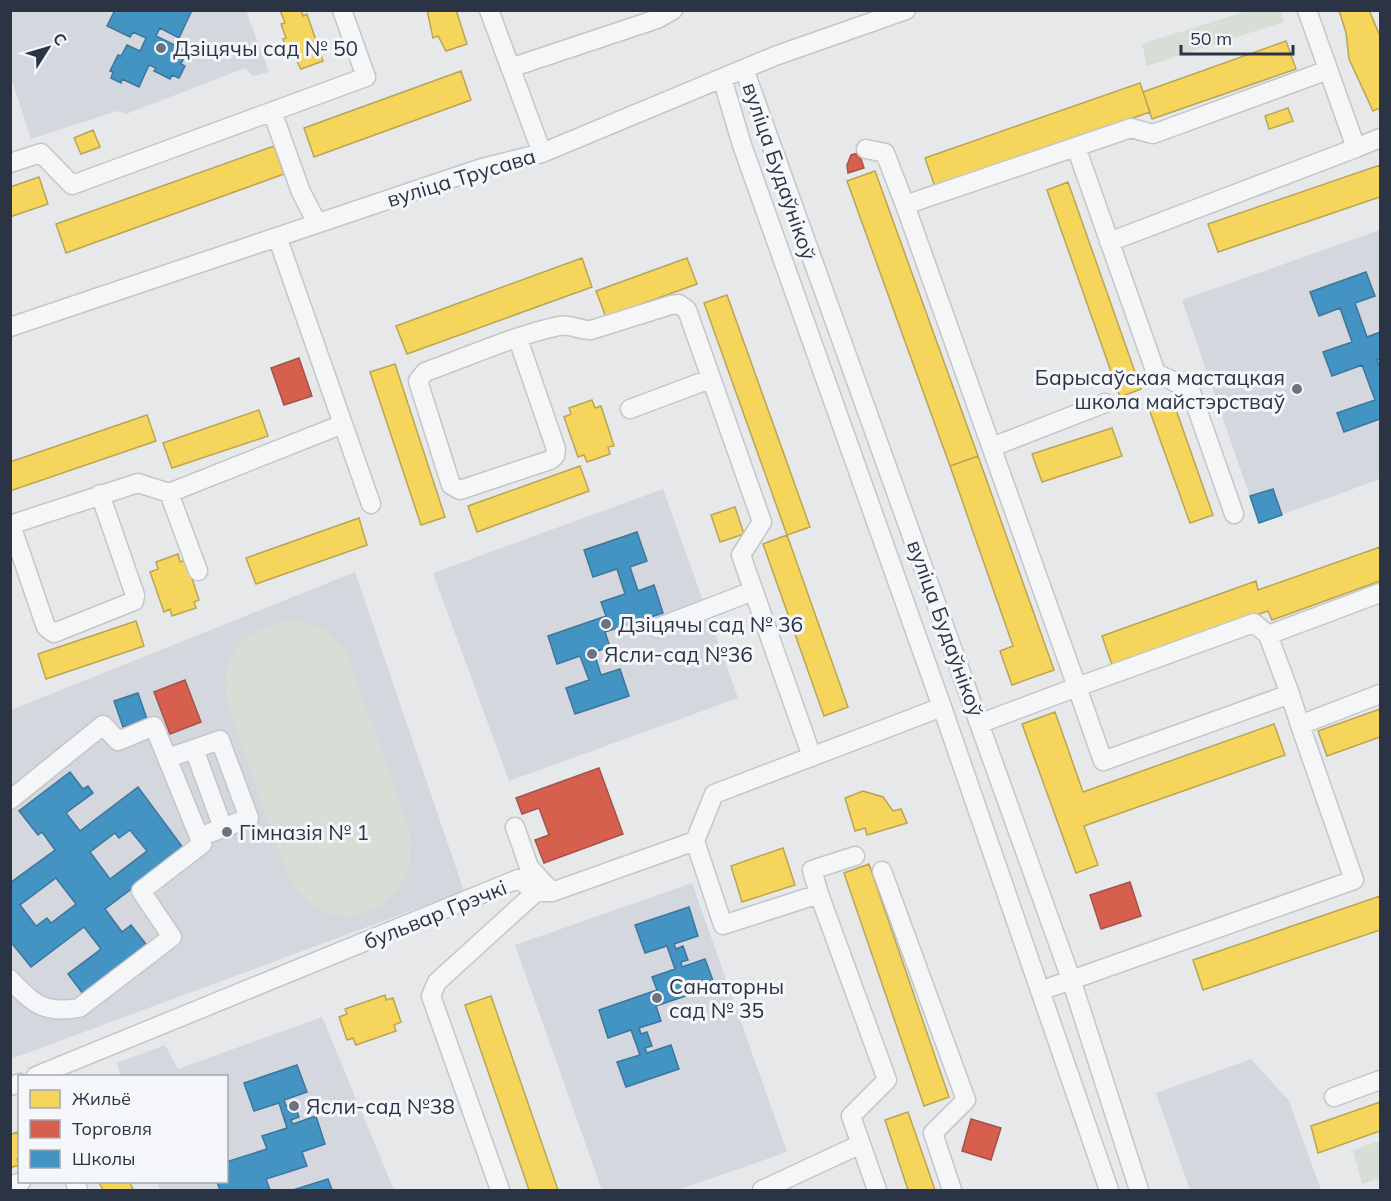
<svg xmlns="http://www.w3.org/2000/svg" width="1391" height="1201" viewBox="0 0 1391 1201" font-family="Mulish,sans-serif">
	<style>
		.built { fill: #d4d7dd }
		.green { fill: #d6ded6 }
		.homes { fill: #f6d55c; stroke: #b9a555; stroke-width: 1.5 }
		.shops { fill: #d6604d; stroke: #a3534b; stroke-width: 1.5 }
		.schools { fill: #4393c3; stroke: #3c769d; stroke-width: 1.5; fill-rule: evenodd }
		.lines { fill: none; stroke-linecap: round; stroke-linejoin: round }
		.minor-casing { stroke: #c4c6c8; stroke-width: 21 }
		.minor { stroke: #f5f6f7; stroke-width: 18 }
		.poi-dot { fill: #6c737f; stroke: #f4f6f9; stroke-width: 2 }
		.labels { text-anchor: middle; dominant-baseline: central; stroke-width: 6; stroke-linejoin: round; paint-order: stroke }
		.poi-label { font-size: 21px; fill: #2b3445; stroke: #f4f6f9; text-anchor: start }
		.street-label { font-size: 21px; fill: #2b3445; stroke: #f4f6f9 }
	</style>
	<rect width="100%" height="100%" fill="#e6e8ea"/>
	<path class="built" d="M10,11H246L269,72L253,76L245,68L126,114L117,111L31,139L11,77Z
		M1380,230V479L1259,523L1182,300Z
		M663,489L738,698L509,781L433,573Z
		M355,572L464,891L11,1059V710Z
		M692,883L787,1152L678,1190H602L515,945Z
		M322,1017L394,1190H160L157,1182H226V1076H121L117,1063L165,1045L178,1069Z
		M1251,1059L1289,1101L1321,1190H1190L1156,1093Z"/>
	<path class="green" d="M1247,11H1281L1284,22L1147,66L1142,44Z
		M296,620L325,630L347,652L410,833C420,894 357,942 307,901C296,892 290,880 284,867C271,829 258,791 245,754C237,732 225,707 225,683C225,643 261,622 296,620Z
		M1380,1141V1178L1362,1184L1353,1150Z"/>
	<path class="homes" d="M280,10H301L303,16L307,14L323,61L301,69L293,54L289,55L283,39L286,38L281,24L285,23Z
		M427,10H456L467,44L446,51L438,36L433,38Z
		M1339,10H1369L1380,36V108L1373,111L1349,59L1346,33Z
		M1286,41L1296,69L1152,119L1143,92Z
		M461,71L471,100L314,157L304,128Z
		M1140,83L1150,112L935,187L925,158Z
		M1288,108L1293,121L1269,129L1265,116Z
		M93,130L100,147L81,154L74,138Z
		M274,146L284,174L66,253L56,224Z
		M1380,165V197L1218,252L1208,224Z
		M875,171L978,456L950,466L847,181Z
		M39,177L48,204L10,217V187Z
		M1068,182L1141,389L1120,397L1047,190Z
		M582,258L592,287L407,354L396,326Z
		M687,258L697,284L606,317L596,291Z
		M727,295L810,527L787,535L704,303Z
		M395,364L445,517L421,525L370,372Z
		M592,400L595,408L601,406L614,446L608,447L610,454L587,462L584,455L578,457L564,417L571,414L569,408Z
		M1173,401L1213,515L1190,523L1149,409Z
		M259,410L268,436L172,468L163,443Z
		M147,415L156,441L10,491V462Z
		M1112,428L1122,456L1042,482L1032,454Z
		M978,456L1054,670L1012,685L1000,651L1013,646L950,466Z
		M580,466L589,491L477,532L468,506Z
		M735,507L744,534L720,542L711,515Z
		M359,518L367,545L256,584L246,558Z
		M787,535L848,707L824,716L763,544Z
		M1380,547V581L1272,620L1268,611L1112,665L1102,636L1256,581L1258,590Z
		M178,554L180,562L186,560L199,600L194,602L196,608L172,616L170,609L164,612L150,572L158,569L156,562Z
		M136,621L144,646L46,679L38,654Z
		M1380,709V737L1327,756L1318,731Z
		M1055,712L1083,792L1274,724L1285,755L1084,826L1098,865L1076,873L1022,724Z
		M863,791L883,797L893,811L901,809L907,823L867,835L865,828L855,831L845,798Z
		M783,848L795,885L742,902L731,866Z
		M869,864L949,1097L924,1106L844,873Z
		M1380,896V930L1203,990L1193,960Z
		M385,995L386,1000L393,998L401,1022L394,1025L396,1031L356,1045L353,1038L347,1040L339,1017L347,1014L345,1009Z
		M491,996L558,1190H529L465,1005Z
		M1380,1102V1131L1318,1153L1311,1126Z
		M908,1112L935,1190H908L885,1120Z
		M17,1132L20,1140V1158L17,1159L19,1165L10,1168V1135Z
		M99,1182H130L133,1190H103Z"/>
	<path class="shops" d="M859,153L864,168L848,173L847,165L851,155Z
		M299,358L312,396L284,405L271,368Z
		M185,680L201,722L170,734L154,692Z
		M599,768L623,834L544,863L535,840L549,835L539,808L522,814L516,798Z
		M1130,882L1141,916L1101,929L1090,895Z
		M971,1119L1001,1128L991,1160L962,1151Z"/>
	<path class="schools" d="M115,10H192L179,38L160,28L156,36L187,51L181,64L185,66L179,78L172,75L170,79L154,71L156,68L149,65L139,87L122,79L121,83L111,78L113,72L110,71L118,55L121,56L127,45L140,51L146,38L133,32L130,37L107,26Z
		M1366,272L1375,296L1355,303L1367,337L1380,332V359L1377,360L1380,368V419L1344,432L1337,413L1375,400L1362,365L1332,376L1323,352L1352,342L1340,308L1319,316L1310,292Z
		M1273,489L1282,515L1259,523L1250,496Z
		M637,532L647,561L630,567L638,591L654,585L663,613L605,632L610,647L594,652L601,675L620,669L629,696L575,714L566,688L589,680L580,656L557,664L548,636L606,616L601,602L625,594L617,569L593,577L584,550Z
		M138,693L147,719L123,727L114,701Z
		M70,772L83,789L88,786L93,793L66,813L80,831L138,787L184,849L105,909L122,932L131,925L150,949L86,998L68,974L101,949L84,927L31,967L10,941V883L55,850L42,832L38,835L19,811ZM130,830L147,851L110,879L90,852L115,833L119,838ZM56,878L76,904L51,923L47,918L36,926L20,905Z
		M689,907L698,936L674,944L676,949L683,946L688,960L681,962L682,967L705,959L715,986L656,1006L661,1021L639,1028L641,1034L647,1032L652,1046L645,1048L647,1053L671,1045L679,1069L626,1087L617,1062L640,1055L631,1030L608,1038L599,1010L657,990L652,977L675,969L667,946L645,953L635,925Z
		M297,1065L307,1092L284,1100L286,1106L294,1103L299,1117L291,1120L293,1124L316,1116L325,1144L302,1152L307,1166L266,1179L270,1190H220L217,1182H226V1162L267,1149L262,1136L287,1128L279,1103L254,1111L244,1083Z
		M328,1179L332,1190H293Z"/>
	<g class="lines">
		<g class="minor-casing">
			<path id="minor" d="M489,10L542,153
				M510,68L657,19L673,10
				M744,69L1071,979L1139,1190
				M722,78L742,145L942,707L1109,1190
				M273,114L301,192L317,223
				M1076,147L1156,373L1190,389L1234,514
				M1356,148L1380,138
				M866,149L885,153L905,205
				M10,163L41,153L72,185L366,77L342,10
				M278,239L371,504
				M1109,242L1356,148L1307,10
				M10,327L482,168L542,153L775,56L906,10
				M518,339L556,449L555,456L550,460L460,490L451,485L418,381L425,372C467,357 516,335 559,326C570,323 580,331 591,330L671,305L679,304L687,310L762,522L741,555L812,757
				M630,409L710,379
				M992,447L1105,403
				M169,493L198,571
				M100,494L135,595L134,601L54,633L46,627L12,528L13,524L138,483L169,493L343,424
				M657,628L753,591
				M1268,635L1290,694L1103,761L1077,687L1254,623L1268,635L1380,593
				M1290,694L1300,725L1380,694
				M981,723L1077,687L905,205L1131,128L1153,134L1328,70
				M194,749L223,828
				M168,758L220,740L249,818L199,837
				M10,800L103,725L118,741L154,726L202,844L141,891L172,937L79,1008C44,1014 33,1004 10,979
				M515,827L529,867L552,892
				M695,841L723,925L819,894L887,1080L851,1116L877,1190
				M882,871L966,1100L933,1133L952,1190
				M819,894L812,870L855,856
				M1040,991L1354,880L1300,725
				M36,1076L518,879L536,892H552L695,841L714,794L942,707
				M10,1086L20,1083
				M1334,1097L1380,1080
				M75,1182L78,1190
				M10,1186L21,1182
				M500,1190L431,996L437,982L536,892
				M762,1190L861,1144"/>
		</g>
		<use href="#minor" class="minor"/>
	</g>
	<g class="poi-dot">
		<circle cx="161" cy="48" r="6"/>
		<circle cx="1297" cy="389" r="6"/>
		<circle cx="606" cy="624" r="6"/>
		<circle cx="592" cy="654" r="6"/>
		<circle cx="227" cy="832" r="6"/>
		<circle cx="657" cy="998" r="6"/>
		<circle cx="294" cy="1106" r="6"/>
	</g>
	<g class="labels">
		<g class="poi-label">
			<text x="173" y="48">Дзіцячы сад № 50</text>
			<text x="1285" y="377" text-anchor="end">Барысаўская мастацкая<tspan x="1285" dy="24">школа майстэрстваў</tspan></text>
			<text x="618" y="624">Дзіцячы сад № 36</text>
			<text x="604" y="654">Ясли-сад №36</text>
			<text x="239" y="832">Гімназія № 1</text>
			<text x="669" y="986">Санаторны<tspan x="669" dy="24">сад № 35</tspan></text>
			<text x="306" y="1106">Ясли-сад №38</text>
		</g>
		<g class="street-label">
			<text transform="translate(780 171) rotate(71)">вуліца Будаўнікоў</text>
			<text transform="translate(461 177) rotate(-17)">вуліца Трусава</text>
			<text transform="translate(946 628) rotate(70)">вуліца Будаўнікоў</text>
			<text transform="translate(435 914) rotate(-22)">бульвар Грэчкі</text>
		</g>
	</g>
	<rect width="1391" height="1201" fill="none" stroke="#2b3445" stroke-width="24"/>
	<rect x="18" y="1075" width="210" height="108" fill="#f4f6f9" stroke="#a4a8b1" stroke-width="1.5"/>
	<rect x="30" y="1090" width="30" height="18" fill="#f6d55c" stroke="#a4a8b1" stroke-width="1.5"/>
	<text x="72" y="1105" font-size="18" fill="#2b3445">Жильё</text>
	<rect x="30" y="1120" width="30" height="18" fill="#d6604d" stroke="#a4a8b1" stroke-width="1.5"/>
	<text x="72" y="1135" font-size="18" fill="#2b3445">Торговля</text>
	<rect x="30" y="1150" width="30" height="18" fill="#4393c3" stroke="#a4a8b1" stroke-width="1.5"/>
	<text x="72" y="1165" font-size="18" fill="#2b3445">Школы</text>
	<g transform="translate(48 48) rotate(53)" stroke="#f4f6f9" stroke-width="4.5" paint-order="stroke">
	<path d="M0-4.5L10 22L0 15L-10 22Z" fill="#2b3445"/>
	<text y="-9" font-size="16" font-weight="bold" text-anchor="middle" fill="#2b3445">С</text>
	</g>
	<path d="M1181 45v9h112v-9" fill="none" stroke="#2b3445" stroke-width="3"/>
	<text x="1190" y="45" font-size="18" fill="#2b3445" stroke="#f4f6f9" stroke-width="4.5" paint-order="stroke">50 m</text>
</svg>
